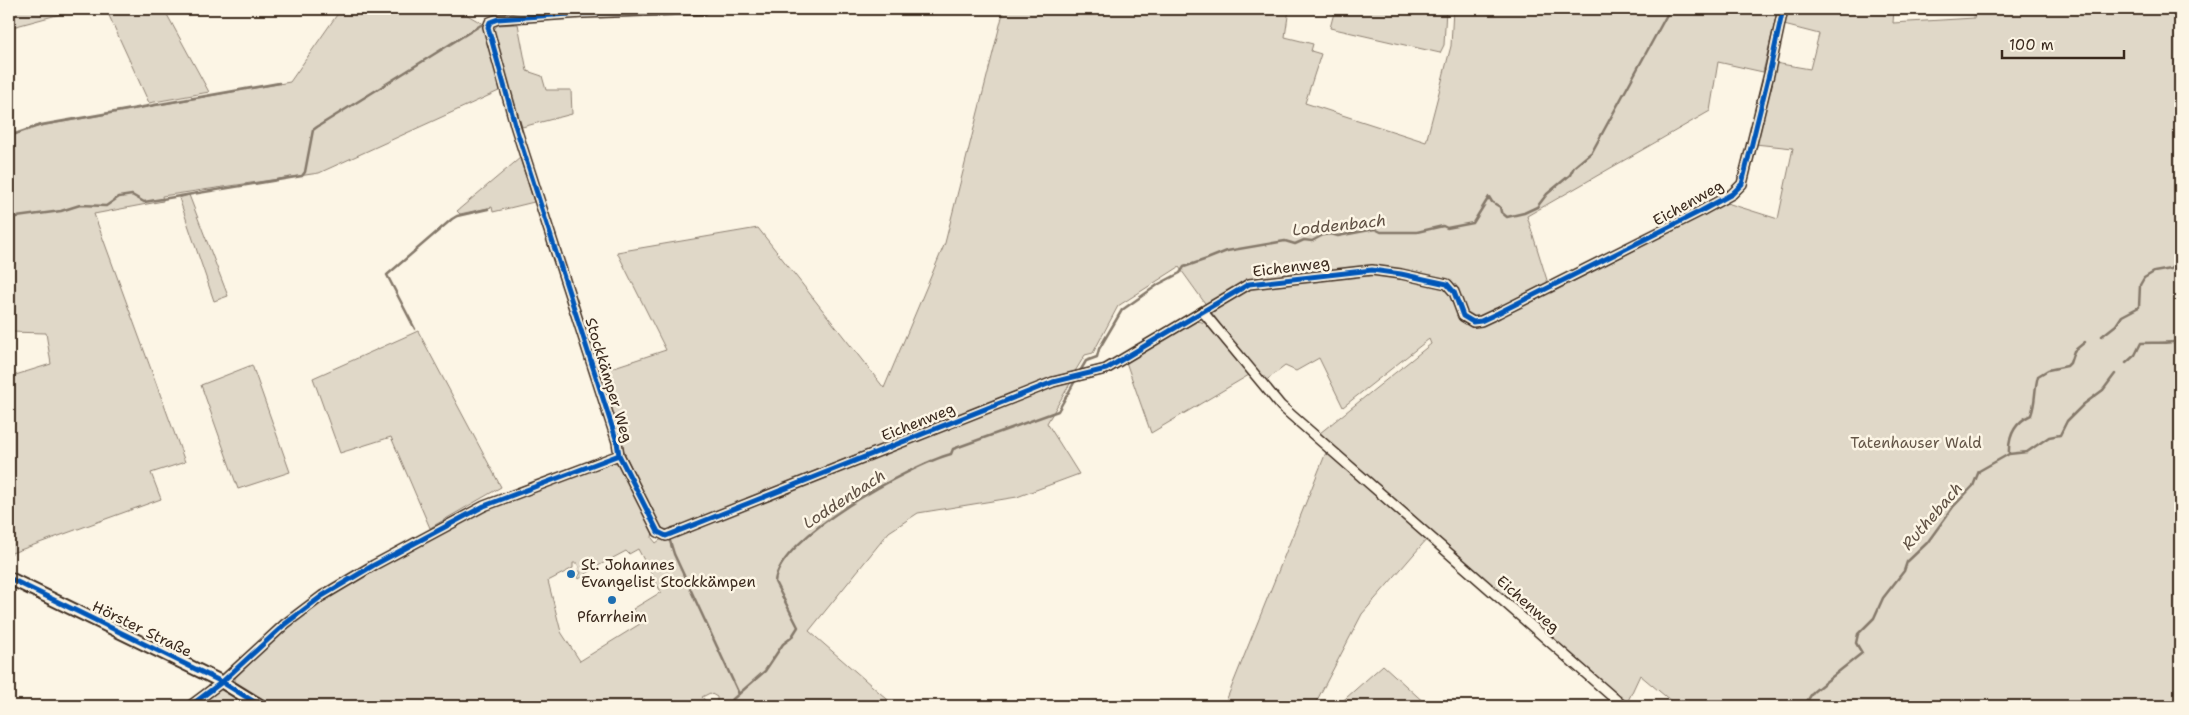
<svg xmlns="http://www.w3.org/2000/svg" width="2189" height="715" viewBox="0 0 2189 715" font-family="'Shantell Sans',sans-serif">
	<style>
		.green { fill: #e0d8c8; stroke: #8e8173; fill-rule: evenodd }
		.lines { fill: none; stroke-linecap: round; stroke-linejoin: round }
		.stream { stroke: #85796b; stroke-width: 2.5 }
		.minor-casing { stroke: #3b2a1e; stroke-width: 12 }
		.tertiary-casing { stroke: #3b2a1e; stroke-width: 15 }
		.minor { stroke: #fcf5e5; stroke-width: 9 }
		.tertiary { stroke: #fcf5e5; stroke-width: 11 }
		.cycleway-casing { stroke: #fcf5e5; stroke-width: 8 }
		.cycleway { stroke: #0057b8; stroke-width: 5 }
		.poi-dot { fill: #1f6fb2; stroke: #fcf5e5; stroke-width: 2 }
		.labels { text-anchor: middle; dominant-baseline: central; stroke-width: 5; stroke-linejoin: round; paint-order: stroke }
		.street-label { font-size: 15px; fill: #3b2a1e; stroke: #fcf5e5 }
		.park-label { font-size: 15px; fill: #645648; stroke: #fcf5e5 }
		.poi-label { font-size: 15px; fill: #3b2a1e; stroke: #fcf5e5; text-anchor: start }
		.water-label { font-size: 16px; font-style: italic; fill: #605144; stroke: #fcf5e5 }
	</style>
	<rect width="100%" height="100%" fill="#fcf5e5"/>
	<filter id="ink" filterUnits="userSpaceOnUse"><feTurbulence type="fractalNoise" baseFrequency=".02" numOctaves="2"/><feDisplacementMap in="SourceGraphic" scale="10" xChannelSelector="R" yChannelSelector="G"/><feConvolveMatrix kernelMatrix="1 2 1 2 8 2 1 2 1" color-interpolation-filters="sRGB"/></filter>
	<g filter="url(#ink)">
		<path class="green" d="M9,9H79L9,28Z
			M106,9H164L209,92L149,103Z
			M341,9H421L464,13L483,24L501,90L319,173L162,196L163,201L94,214L185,462L151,473L161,499L9,554V377L51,364L46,333L9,332V138L26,130L41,126L290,82Z
			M1004,9H1289L1285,37L1313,44L1311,51L1321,54L1305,103L1426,142L1451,46L1453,9H1778L1763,72L1718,62L1710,111L1527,216L1551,293L1727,203L1778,219L1793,148L1755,144L1775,63L1810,69L1819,34L1784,25L1787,9H1894L1893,23L1974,18L1975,9H2180V706H1677L1640,675L1627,703L1320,433L1431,344L1429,339L1343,407L1319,358L1296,371L1285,366L1264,382L1240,352L1179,267L1118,306L1093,353L1085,355L1074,373L1045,381L859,457L857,454L746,498L747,502L670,530L664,529L659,525L625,454L599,372L666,350L617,252L758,228L884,388L945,243Z
			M1335,9H1446L1444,45L1440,53L1330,28Z
			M518,24L527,71L542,76L546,90H571L572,114L522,127L492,33L497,25Z
			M520,158L534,202L493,212L492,207L460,214L457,211Z
			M189,195L228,296L214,301L179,198Z
			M1195,320L1205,323L1249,375L1151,433L1126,362Z
			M418,331L501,487L430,528L391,437L340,453L313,378Z
			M252,365L290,472L238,489L201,385Z
			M1071,382L1047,423L1079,474L1017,497L918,513L889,532L809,631L895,706H715L717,702V697L710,693L702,697L710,706H271L235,682V678L287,628L325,598L482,511L611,462L617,463L623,468L653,531L652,538L656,543L660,540L670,539L1054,386ZM638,549L661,592L633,609L643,622L580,661L561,632L548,581L573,568V563H577L579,567L578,569L581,573L578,577L579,579L596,567L626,551L629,554Z
			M1327,450L1427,539L1362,614L1314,706H1224Z
			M1383,665L1428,706H1337Z
			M222,688L251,706H199Z"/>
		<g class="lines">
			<path class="stream" d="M9,136L41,125L279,83
				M9,218L61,211L80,205L106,206L119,197L132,195L144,202L302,176L305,172L313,130L317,127L481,25
				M415,329L387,275L452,219L457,216L488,209
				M2102,336L2116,325L2122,316L2139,307L2140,285L2144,278L2154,272L2171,269L2180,263
				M2126,363L2135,355L2141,343C2155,342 2167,344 2180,341
				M1079,373L1086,361L1097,357L1099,349L1122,310L1159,284L1180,273L1184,267L1207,259L1227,251L1285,241L1295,244L1304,240L1312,241L1323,235L1331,234L1338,236L1375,229L1381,232H1417L1443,226L1447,228L1473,223L1489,197L1492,202L1500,207L1501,212L1507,217L1524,213L1537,207L1547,194L1570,175L1574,167L1592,152L1670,9
				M2009,454C2008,436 2014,423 2031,415C2036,402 2034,390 2038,376L2048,370L2067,366L2070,363L2074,351L2085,342
				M672,528L678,527
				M670,541L674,554L739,694
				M263,701L271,706
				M725,706L765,671L783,644L791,638L798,627L775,582C778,537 911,465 951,454L953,449L1058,411L1075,381
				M1804,706L1813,692L1862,653L1856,643L1858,634L1874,618L1883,598L1904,571L1907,562L1927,543L1953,507L1973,486L1979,471L2009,454L2027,452L2049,437L2060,435L2067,421L2084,404L2103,390L2115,374"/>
			<g class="minor-casing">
				<path id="minor" d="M704,9L583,13L498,19L490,22L488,27L516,128L617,442L619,455L658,532L666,536L1053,382L1106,369L1249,284L1372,270L1401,274L1447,284L1454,292L1463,316L1473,322L1481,321L1498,313L1701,211L1732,194L1742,184L1770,70L1783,9
					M1203,312L1281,406L1623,706
					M190,706L222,682L285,624L322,596L374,565L484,506L619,455"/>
			</g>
			<g class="tertiary-casing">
				<path id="tertiary" d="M9,578L222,682L261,706"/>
			</g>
			<use href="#minor" class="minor"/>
			<use href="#tertiary" class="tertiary"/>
			<g class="cycleway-casing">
				<path id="cycleway" d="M704,9L583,13L498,19L490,22L488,27L516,128L617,442L619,455L658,532L666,536L1053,382L1106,369L1249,284L1372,270L1401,274L1447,284L1454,292L1463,316L1473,322L1481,321L1498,313L1701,211L1732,194L1742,184L1770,70L1783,9
					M9,578L222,682L261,706
					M190,706L222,682L285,624L322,596L374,565L484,506L619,455"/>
			</g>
			<use href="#cycleway" class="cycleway"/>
		</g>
	</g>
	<g class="poi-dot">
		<circle cx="571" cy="574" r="5"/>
		<circle cx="612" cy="600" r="5"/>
	</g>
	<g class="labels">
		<g class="street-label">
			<text transform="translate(1688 203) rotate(-29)">Eichenweg</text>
			<text transform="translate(1291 267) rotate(-7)">Eichenweg</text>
			<text transform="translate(609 380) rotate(73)">Stockkämper Weg</text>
			<text transform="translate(918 422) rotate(-22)">Eichenweg</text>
			<text transform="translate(1528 604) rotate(41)">Eichenweg</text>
			<text transform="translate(142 629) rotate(26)">Hörster Straße</text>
		</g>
		<g class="park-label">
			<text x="1916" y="443">Tatenhauser Wald</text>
		</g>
		<g class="poi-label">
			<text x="581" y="565">St. Johannes<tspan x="581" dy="17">Evangelist Stockkämpen</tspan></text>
			<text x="612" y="617" text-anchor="middle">Pfarrheim</text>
		</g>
		<g class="water-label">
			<text transform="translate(1339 225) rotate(-6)">Loddenbach</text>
			<text transform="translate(844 499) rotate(-33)">Loddenbach</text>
			<text transform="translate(1932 516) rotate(-49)">Ruthebach</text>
		</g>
	</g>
	<rect width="2189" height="715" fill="none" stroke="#fcf5e5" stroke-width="30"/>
	<rect x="15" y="15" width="2159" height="685" fill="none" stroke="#3b2a1e" stroke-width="2" filter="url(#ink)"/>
	<path d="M2002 50v8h122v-8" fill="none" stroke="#3b2a1e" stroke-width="2.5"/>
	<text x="2009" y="50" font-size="15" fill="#3b2a1e" stroke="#fcf5e5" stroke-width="4" paint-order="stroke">100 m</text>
</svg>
